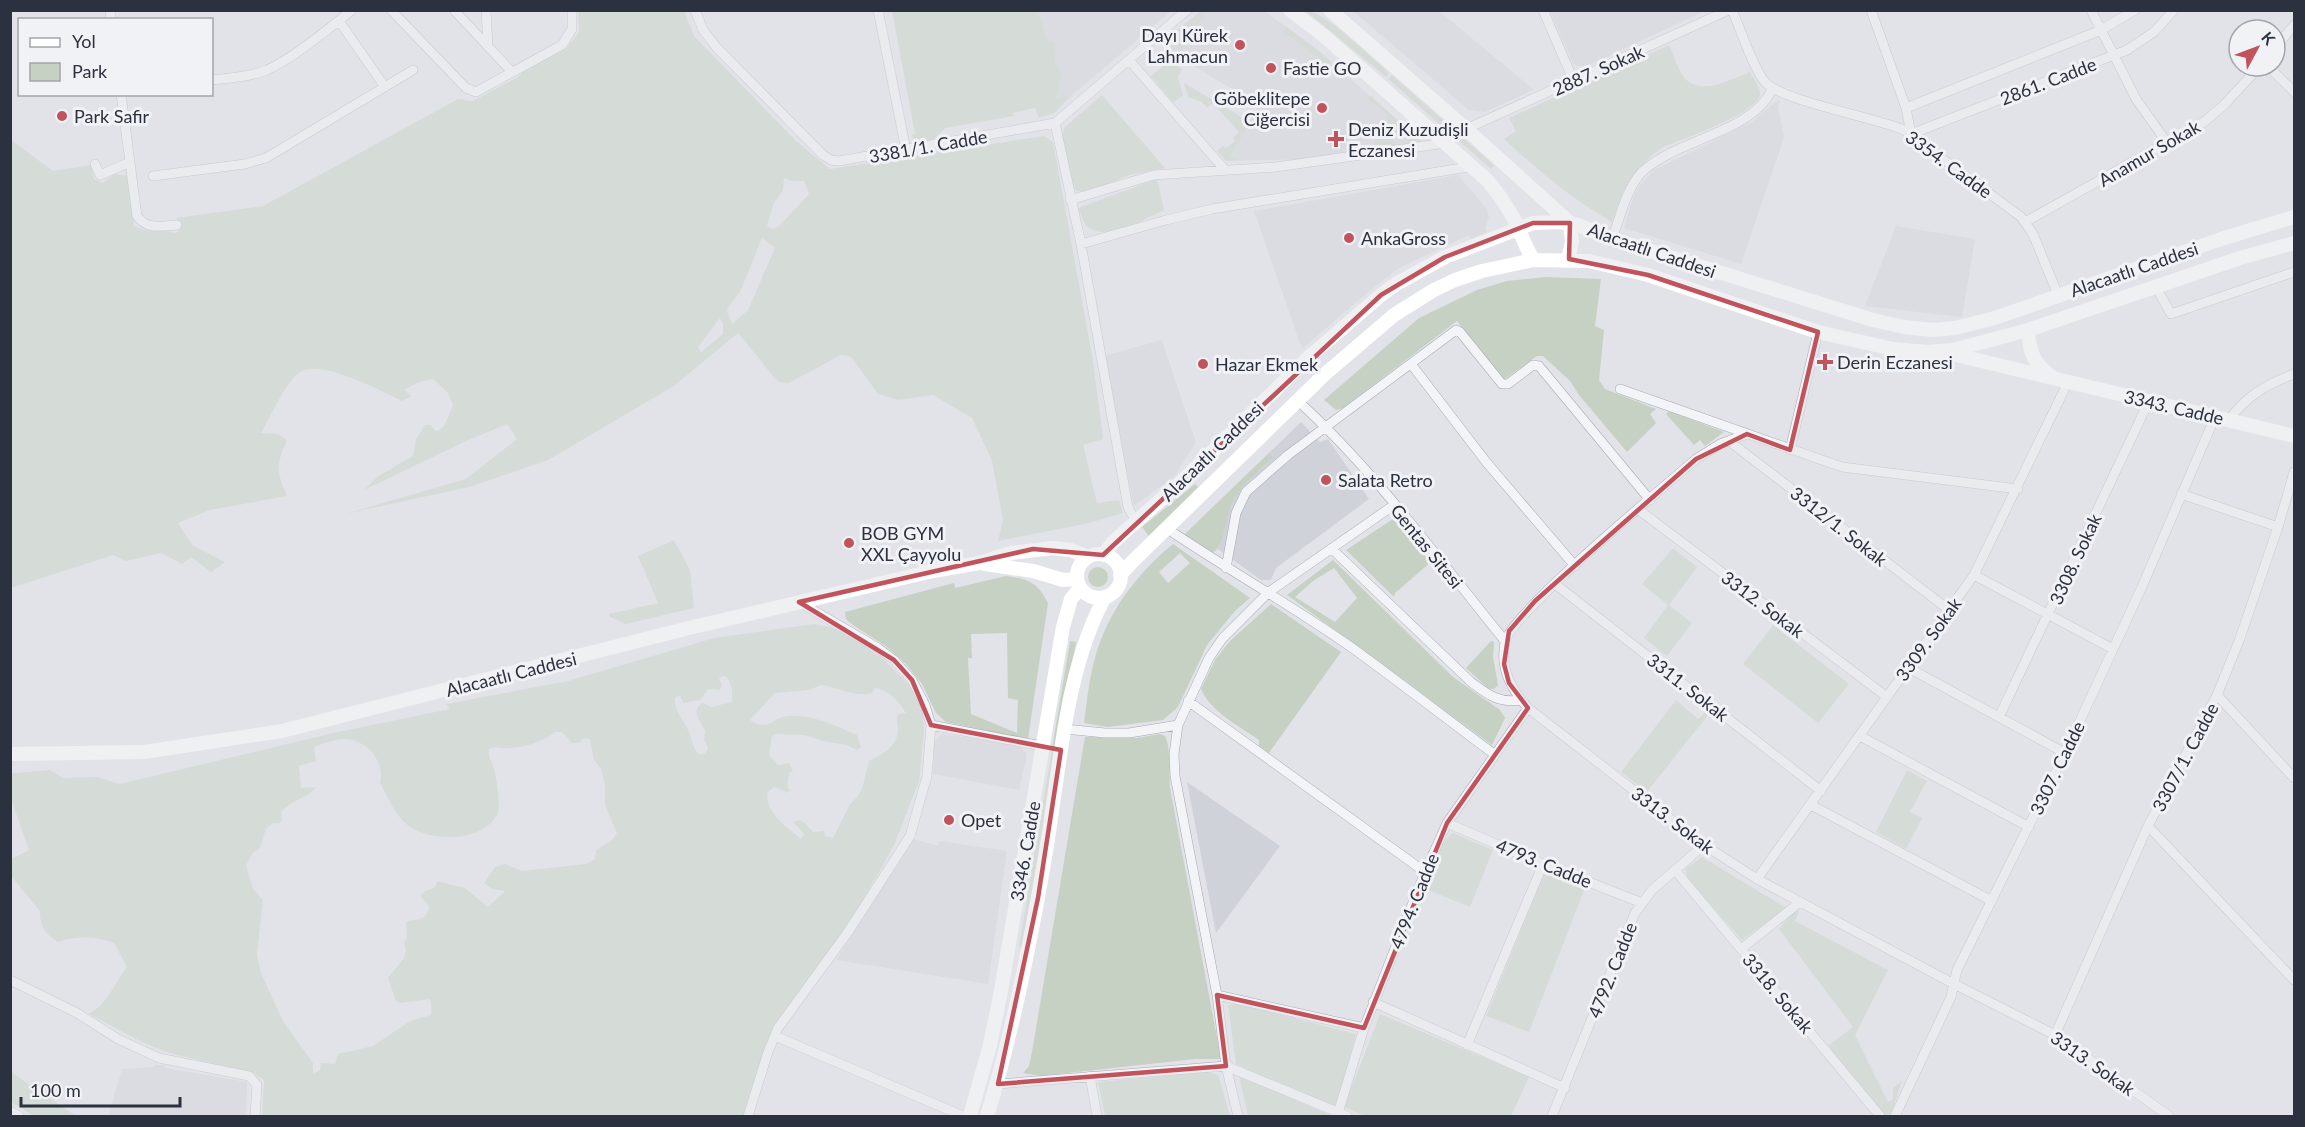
<svg xmlns="http://www.w3.org/2000/svg" width="2305" height="1127" viewBox="0 0 2305 1127" font-family="Lato,sans-serif">
	<style>
		.built { fill: #d0d2da }
		.green { fill: #c6d1c3; fill-rule: evenodd }
		.lines { fill: none; stroke-linecap: round; stroke-linejoin: round }
		.street-casing { stroke: #a7aab2; stroke-width: 10 }
		.street { stroke: #f3f4f7; stroke-width: 9 }
		.secondary { stroke: #fff; stroke-width: 14 }
		.marked { fill: none; stroke: #c0535b; stroke-width: 4.5; stroke-linejoin: round }
		.poi-dot { fill: #c0535b; stroke: #f1f2f6; stroke-width: 2 }
		.labels { text-anchor: middle; dominant-baseline: central; stroke-width: 6; stroke-linejoin: round; paint-order: stroke }
		.poi-label { font-size: 18px; fill: #2b313e; stroke: #f1f2f6; text-anchor: start }
		.street-label { font-size: 18px; fill: #2b313e; stroke: #f1f2f6 }
	</style>
	<rect width="100%" height="100%" fill="#e1e3e8"/>
	<path class="built" d="M1035,11H1171L1071,96L1056,98L1062,73L1055,62L1056,47L1048,43L1041,19Z
		M1201,11H1264L1317,49L1422,142L1307,159L1226,161L1259,105L1175,55L1168,46L1165,41Z
		M1353,11H1439L1534,90L1485,112L1469,110Z
		M1550,11H1705L1585,67L1573,64Z
		M1781,100L1778,106L1784,138L1741,264L1624,228L1633,198L1639,186L1654,170L1752,122L1775,102Z
		M1458,175L1487,209L1489,217L1485,228L1487,232L1471,239L1469,235L1399,268L1369,291L1302,349L1254,211Z
		M1896,226L1975,239L1962,317L1865,306Z
		M1162,340L1196,442L1175,476L1134,506L1104,356Z
		M1301,422L1320,442L1328,439L1369,499L1276,568L1271,580H1261L1218,549L1211,554L1184,535Z
		M942,734L1019,745L1027,754L1019,790L933,774L934,742Z
		M1187,782L1280,846L1216,933Z
		M914,839L938,846L940,841L1007,851L988,984L836,960Z
		M154,1065H165V1068L247,1082L246,1116H108L122,1069L154,1067Z"/>
	<path class="green" d="M578,11H684L694,36L796,141L830,169L1044,136L1053,142L1093,361L1103,439L1083,445L1097,503L1119,500L1123,513L1089,523L998,541L1003,520L992,461L972,418L933,395L898,400L878,394L851,357L841,355L789,383L778,382L738,333L674,386L548,460L469,487L345,514L466,479L517,439L507,424L464,442L364,490L377,477L413,456L416,439L425,425H431L434,430L438,431L444,426L453,405L448,393L433,379L419,382L404,390L412,396L402,401C382,391 323,360 302,371C286,380 271,416 261,433L278,434L287,440C276,465 276,471 287,496L210,510L178,523L192,545L225,562L211,572L191,557L182,564L161,553L126,561L113,555L11,588L10,139L53,171L91,165L94,179L103,183L114,174L128,176L134,226C147,234 161,227 173,233L178,232L180,224L176,218L263,206L458,99L473,101L518,77L524,70L566,49L579,32ZM784,178L792,181H804L809,194L779,226L772,229L767,226L774,203L783,190ZM762,238L775,248L748,310L732,324L727,309L740,292ZM720,318L723,324V334L701,352L698,347Z
		M892,11H1035L1041,19L1048,42L1053,41L1056,47L1055,62L1062,73L1056,98L1071,96L1054,113L1039,118L1035,108L1012,113L1014,116L945,128L934,139L914,146L912,134H915Z
		M1201,11H1206L1193,30L1200,34L1181,49L1170,37L1180,28L1183,31L1187,27L1185,24Z
		M1306,11C1324,10 1373,59 1389,73L1386,77Z
		M1287,27L1331,61L1327,66L1283,31Z
		M1669,45C1674,55 1677,67 1683,76C1699,98 1731,79 1750,72C1753,78 1760,87 1760,93C1761,113 1680,140 1663,147C1635,166 1624,191 1612,222C1569,197 1541,173 1504,139L1516,131L1509,118Z
		M1169,61L1182,69L1178,77L1183,96L1173,102L1151,76Z
		M1392,75L1494,165L1491,169L1388,79Z
		M1184,83L1250,122L1230,156V158H1238V160L1226,161L1217,151L1223,146L1226,148L1235,141L1233,138L1239,132L1213,103L1207,108L1202,102L1188,97Z
		M1102,95L1165,168L1129,175L1089,192L1077,191L1071,186L1062,135L1065,127Z
		M1371,96L1422,142L1409,144L1385,123L1388,115L1368,99Z
		M1361,127L1372,135L1379,131L1397,145L1350,152L1349,149L1375,144V140Z
		M1157,179L1164,210C1147,218 1107,241 1089,228C1083,224 1081,214 1078,208Z
		M1546,277L1601,279L1595,326L1604,330L1599,380L1605,389L1656,409L1650,414L1656,423L1627,452L1579,395L1570,381L1543,356H1537L1502,381L1457,321L1343,408L1336,410L1324,400L1419,318L1477,290L1507,281Z
		M1669,411L1724,432L1705,446L1700,440L1694,445L1666,414Z
		M1269,453L1273,457C1260,470 1243,483 1234,499C1223,518 1229,539 1211,554L1184,535Z
		M1195,484L1198,487L1149,536L1142,527Z
		M1393,519L1431,562L1395,593L1394,597L1346,550Z
		M674,540L690,570L694,608L626,624L610,617L609,614L658,603L638,556Z
		M1173,544L1250,598L1235,611L1207,645L1178,707L1163,720L1108,727L1084,723C1087,701 1089,679 1095,658C1108,611 1136,575 1173,544ZM1180,553L1190,563L1168,583L1159,572Z
		M1673,548L1697,567L1669,605L1692,623L1667,656L1644,638L1668,605L1642,584Z
		M1333,560L1453,677L1500,710L1505,718L1492,745L1287,595ZM1334,568L1357,598L1335,622L1295,597L1313,581Z
		M1088 577a10 10 0 1 1 20 0a10 10 0 1 1-20 0Z
		M1006,576C1029,579 1037,582 1048,603L1028,739L946,722L936,713L922,684L906,664L887,647L853,625L846,619L845,612L954,583L955,588ZM1007,633L1008,698L1018,700L1017,733L971,714L968,658H972L971,634Z
		M1271,604L1341,652L1269,753L1259,746V740C1239,726 1211,712 1201,689L1215,660L1230,641Z
		M814,624L830,627L854,638L884,660L910,686L923,713L924,733L919,781L895,843L882,867L843,934L773,1032L762,1055L743,1116H262L264,1080L253,1073L169,1053L142,1042L89,1014C107,1004 115,983 127,967L114,943C95,936 78,936 58,942C45,933 40,928 40,911L11,876V859L29,850L11,799V775L14,773L50,770L63,778L97,777L120,784L333,733L450,709L446,704L568,681L714,638ZM723,676L727,677L732,689V702L711,707L703,703C689,711 701,720 705,731L704,740L708,748L705,754H698C692,746 692,738 688,730C683,719 674,711 675,698L680,695L683,703L700,700L708,689L720,690L722,685L719,678ZM821,685C837,687 856,698 872,693L875,688C888,689 899,702 906,713L898,714C896,720 898,723 898,729C898,746 882,755 869,761L862,789L857,797L850,804L833,838L825,836L824,831L813,832L804,822L798,820L793,822L804,834L801,839C786,826 767,815 767,793L774,787L785,791V793L792,790L788,789C787,784 788,777 790,772L793,771L789,763L778,765L769,755L772,736L776,734L804,735L823,741L846,745L857,750L861,747L857,735C836,726 812,714 789,716C771,717 769,733 750,720L775,693L809,690ZM555,732H562L572,743H579L584,738L590,739L594,760L601,769L605,785V805L617,833L611,841L596,850L595,859L586,864L522,871L505,864L495,867L484,883L492,889L505,891L488,907L465,888L438,881L434,888L425,891L420,896L429,906C427,922 417,918 406,922L407,939L404,942L406,951L404,958L388,978L396,1001L400,1003L429,999L431,1002V1015L410,1021L373,1046L338,1054L335,1064L321,1063L320,1070L313,1074V1063L283,1021L260,971L257,953L263,900L253,889L246,865L253,853L260,848L266,829L273,823H280L282,820L281,812C291,800 306,799 317,787L301,788L299,766L316,761L314,747C323,743 332,740 342,739C366,738 385,760 380,783C389,798 396,819 412,828C435,842 486,842 498,812C501,805 496,774 493,766C491,759 488,757 489,749L495,747C512,752 542,743 555,732Z
		M1773,625L1849,684L1818,723L1743,664Z
		M1070,641L1076,642L1022,948L1019,947Z
		M1491,641L1494,642L1493,657L1498,685L1494,689L1488,688L1466,668Z
		M1676,700L1698,719L1705,712L1708,715L1647,792L1621,772Z
		M1160,734L1165,736C1171,748 1169,773 1170,788L1221,1059H1195L1040,1076L1023,1073L1029,1066L1032,1052L1085,737L1137,738Z
		M1907,770L1927,781L1910,812L1922,818L1906,849L1876,832Z
		M1453,833L1493,850L1470,907L1423,888C1430,873 1440,841 1453,833Z
		M1702,857L1786,908L1742,940L1688,879L1685,869Z
		M1545,872L1585,888L1529,1032L1486,1016Z
		M1795,910L1799,912L1795,921L1888,970L1855,1035L1888,1102L1893,1099V1088L1902,1081L1891,1114L1884,1115L1830,1048L1829,1045L1853,1027L1779,929Z
		M1239,1004L1356,1034L1336,1107L1236,1064L1228,1005Z
		M1380,1014L1529,1077L1511,1116H1365L1344,1107Z
		M11,1072L76,1116H77H34L11,1102Z
		M1208,1072L1218,1075L1230,1116H1105L1098,1082Z
		M1239,1076L1332,1116H1248Z"/>
	<g class="lines">
		<g class="street-casing">
			<path id="street" d="M110,10L111,20
				M391,10L466,88L476,92L562,45L572,29V10
				M454,10L512,72
				M486,10L488,46
				M695,10L703,30L717,48L823,155L831,160L839,161L1055,123L1187,10
				M878,10L906,150
				M1543,10L1574,82
				M1732,10C1740,28 1754,70 1765,82C1781,101 1874,117 1904,130L2021,217L2033,234L2058,295
				M1871,10L1906,108L1911,134L2127,50L2154,32L2174,10
				M2091,10L2136,99L2168,144
				M339,21L385,87
				M2275,48L2294,25
				M1129,60L1225,170
				M2268,66L2294,92
				M212,80C230,78 250,77 267,70C295,57 328,29 352,10
				M121,94L137,216C147,230 162,226 177,225
				M1906,108L2101,30L2135,10
				M1055,123L1081,244L1128,507L1136,522
				M1466,129L1729,10
				M95,164L100,175L130,162
				M153,176L245,164L266,158L413,70
				M1070,200L1154,175L1276,167L1446,143
				M2025,222L2204,122L2225,104L2260,66
				M1612,239C1620,218 1626,189 1642,172C1676,139 1753,133 1772,89
				M1081,244L1166,220L1212,209L1474,166
				M2156,287L2171,314L2294,272
				M1411,364L1487,463L1575,566
				M1620,389L1842,467L2018,489
				M1298,401C1375,471 1439,560 1505,641
				M2229,420C2246,396 2267,384 2294,374
				M1747,434L1720,444L1696,459C1665,486 1510,614 1505,642C1500,668 1510,688 1528,708L1704,845L1757,879L1954,984L2055,1035L2169,1116
				M1729,441L1949,610
				M1790,450L1818,332
				M2181,494L2278,527
				M1639,510L1887,697
				M1166,528C1227,569 1291,605 1351,647C1399,682 1447,719 1494,754
				M1332,549L1471,682C1487,694 1499,704 1521,700
				M1226,568L1236,513L1246,492L1288,455L1456,330L1460,332L1502,384H1508L1533,365L1539,366L1650,500
				M1974,575L2113,649
				M1555,584L1821,791
				M1907,667L2065,753
				M2217,695L2294,778
				M1188,701L1425,872
				M1999,717L2149,401
				M931,725L1042,746
				M1065,729L1105,733H1129L1178,725
				M1860,736L2029,827
				M1811,805L1992,901
				M1447,823L1543,864L1642,903
				M2148,826L2294,980
				M1675,870L1880,1116
				M1757,879L1974,575L2068,382
				M1741,949L1800,902
				M10,980L77,1013L118,1039L159,1058L249,1076L257,1085L255,1116
				M1217,995L1364,1028
				M1373,1002L1565,1088
				M2055,1035L2148,826L2217,695L2239,641L2278,527L2294,472
				M775,1036L963,1116
				M1467,1045L1543,864
				M1090,1076L1097,1116
				M998,1084L1226,1066L1347,1116
				M10,1111L19,1116
				M1338,1113L1364,1028L1425,872L1447,823L1528,708
				M748,1116L768,1052L778,1028L848,932L910,836L927,776L931,725L925,705L912,680L894,660L878,648L799,602
				M1238,1116L1226,1066L1217,995L1175,776L1174,754L1178,725L1209,658L1222,639L1269,592L1394,505
				M1552,1116L1635,913L1652,890L1704,845
				M1895,1116L1951,997L1957,970L2065,753L2141,589L2215,417"/>
		</g>
		<use href="#street" class="street"/>
		<path class="secondary" d="M1290,10L1323,35L1487,180C1499,194 1509,209 1517,225C1523,237 1525,248 1534,260
			M1330,10L1466,129L1570,223
			M1568,259L1572,242L1570,223
			M2028,330C2029,352 2034,364 2052,377
			M1948,353L2294,436
			M1077 576a22 22 0 1 1 44 0a22 22 0 1 1-44 0Z
			M1103,555L1113,542L1183,480L1308,358L1381,295L1396,284L1445,257L1533,223L1560,222L1578,225L1612,239L1873,320L1904,327L1933,330L1955,328L1995,318L2221,239L2294,217
			M985,564L1033,571L1063,580L1077,579
			M1120,575L1132,562L1325,374L1394,315L1434,290L1455,280L1482,271L1534,260L1589,261L1648,275L1818,332L1893,349L1927,352L1953,350L2028,330L2240,258L2294,243
			M10,754L144,752L282,731L689,628L933,571L979,563L1011,553L1053,548L1071,550L1088,557
			M970,1116L990,1045L1001,991L1063,627L1071,599L1080,588
			M987,1116C1014,1028 1032,936 1047,845C1060,765 1066,668 1105,597"/>
	</g>
	<path d="M0 0H2305V1127H0ZM1533,223H1570L1569,259L1648,275L1818,332L1790,450L1747,434L1696,459L1535,601L1509,631L1504,664L1509,683L1528,708L1447,823L1364,1028L1217,995L1226,1066L998,1084L1038,898L1061,750L931,725L912,680L894,660L799,602L1033,549L1103,555L1381,295L1445,257Z" fill="#e1e3e8" fill-opacity=".55" fill-rule="evenodd"/>
	<path class="marked" d="M1533,223H1570L1569,259L1648,275L1818,332L1790,450L1747,434L1696,459L1535,601L1509,631L1504,664L1509,683L1528,708L1447,823L1364,1028L1217,995L1226,1066L998,1084L1038,898L1061,750L931,725L912,680L894,660L799,602L1033,549L1103,555L1381,295L1445,257Z"/>
	<g class="poi-dot">
		<circle cx="1240" cy="45" r="6"/>
		<circle cx="1271" cy="68" r="6"/>
		<circle cx="1322" cy="108" r="6"/>
		<circle cx="62" cy="116" r="6"/>
		<path d="M1333 130h6v6h6v6h-6v6h-6v-6h-6v-6h6z"/>
		<circle cx="1349" cy="238" r="6"/>
		<path d="M1822 353h6v6h6v6h-6v6h-6v-6h-6v-6h6z"/>
		<circle cx="1203" cy="364" r="6"/>
		<circle cx="1326" cy="480" r="6"/>
		<circle cx="849" cy="543" r="6"/>
		<circle cx="949" cy="820" r="6"/>
	</g>
	<g class="labels">
		<g class="poi-label">
			<text x="1228" y="35" text-anchor="end">Dayı Kürek<tspan x="1228" dy="21">Lahmacun</tspan></text>
			<text x="1283" y="68">Fastie GO</text>
			<text x="1310" y="98" text-anchor="end">Göbeklitepe<tspan x="1310" dy="21">Ciğercisi</tspan></text>
			<text x="74" y="116">Park Safir</text>
			<text x="1348" y="129">Deniz Kuzudişli<tspan x="1348" dy="21">Eczanesi</tspan></text>
			<text x="1361" y="238">AnkaGross</text>
			<text x="1837" y="362">Derin Eczanesi</text>
			<text x="1215" y="364">Hazar Ekmek</text>
			<text x="1338" y="480">Salata Retro</text>
			<text x="861" y="533">BOB GYM<tspan x="861" dy="21">XXL Çayyolu</tspan></text>
			<text x="961" y="820">Opet</text>
		</g>
		<g class="street-label">
			<text transform="translate(1598 70) rotate(-24)">2887. Sokak</text>
			<text transform="translate(2048 81) rotate(-21)">2861. Cadde</text>
			<text transform="translate(928 146) rotate(-10)">3381/1. Cadde</text>
			<text transform="translate(2149 153) rotate(-30)">Anamur Sokak</text>
			<text transform="translate(1949 164) rotate(36)">3354. Cadde</text>
			<text transform="translate(1652 250) rotate(19)">Alacaatlı Caddesi</text>
			<text transform="translate(2134 269) rotate(-19)">Alacaatlı Caddesi</text>
			<text transform="translate(2174 407) rotate(13)">3343. Cadde</text>
			<text transform="translate(1212 451) rotate(-44)">Alacaatlı Caddesi</text>
			<text transform="translate(1839 526) rotate(38)">3312/1. Sokak</text>
			<text transform="translate(1427 546) rotate(51)">Gentas Sitesi</text>
			<text transform="translate(2075 559) rotate(-65)">3308. Sokak</text>
			<text transform="translate(1763 604) rotate(37)">3312. Sokak</text>
			<text transform="translate(1928 639) rotate(-54)">3309. Sokak</text>
			<text transform="translate(511 674) rotate(-14)">Alacaatlı Caddesi</text>
			<text transform="translate(1688 687) rotate(38)">3311. Sokak</text>
			<text transform="translate(2185 757) rotate(-62)">3307/1. Cadde</text>
			<text transform="translate(2057 768) rotate(-64)">3307. Cadde</text>
			<text transform="translate(1673 820) rotate(37)">3313. Sokak</text>
			<text transform="translate(1025 851) rotate(-80)">3346. Cadde</text>
			<text transform="translate(1544 863) rotate(22)">4793. Cadde</text>
			<text transform="translate(1414 901) rotate(-68)">4794. Cadde</text>
			<text transform="translate(1612 970) rotate(-68)">4792. Cadde</text>
			<text transform="translate(1778 993) rotate(50)">3318. Sokak</text>
			<text transform="translate(2093 1063) rotate(35)">3313. Sokak</text>
		</g>
	</g>
	<rect width="2305" height="1127" fill="none" stroke="#2b313e" stroke-width="24"/>
	<rect x="18" y="18" width="195" height="78" fill="#f1f2f6" stroke="#a2a5ac" stroke-width="1.5"/>
	<rect x="30" y="38" width="30" height="9" fill="#ffffff" stroke="#a2a5ac" stroke-width="1.5"/>
	<text x="72" y="48" font-size="18" fill="#2b313e">Yol</text>
	<rect x="30" y="63" width="30" height="18" fill="#c6d1c3" stroke="#a2a5ac" stroke-width="1.5"/>
	<text x="72" y="78" font-size="18" fill="#2b313e">Park</text>
	<g transform="translate(2257 48) rotate(49)"><circle r="28" fill="#f1f2f6" stroke="#a2a5ac" stroke-width="1.5"/>
	<path d="M0-4.5L10 22L0 15L-10 22Z" fill="#c0535b"/>
	<text y="-9" font-size="16" font-weight="bold" text-anchor="middle" fill="#2b313e">K</text>
	</g>
	<path d="M21 1097v9h159v-9" fill="none" stroke="#2b313e" stroke-width="3"/>
	<text x="30" y="1097" font-size="18" fill="#2b313e" stroke="#f1f2f6" stroke-width="4.5" paint-order="stroke">100 m</text>
</svg>
